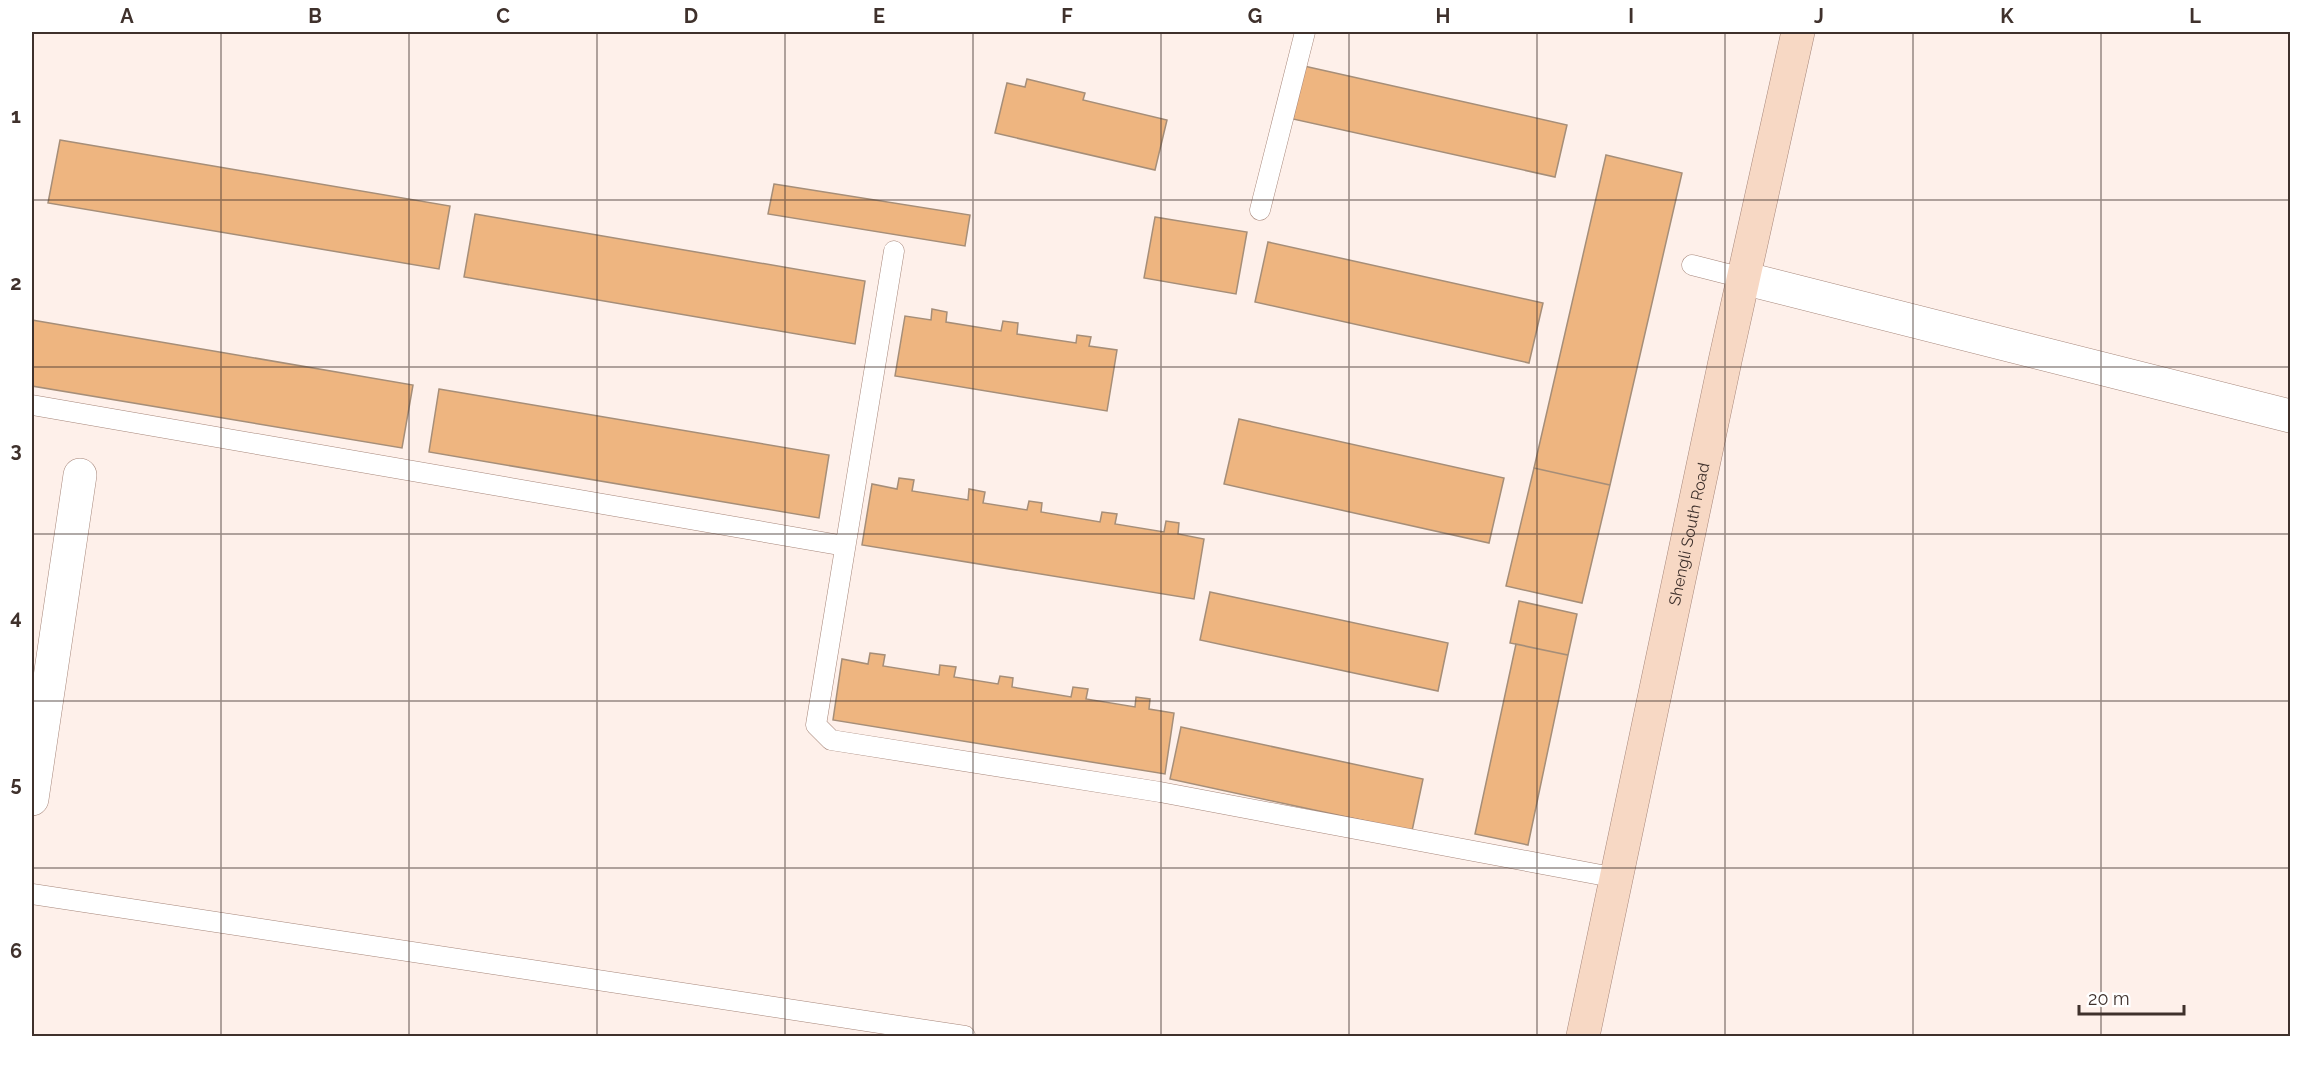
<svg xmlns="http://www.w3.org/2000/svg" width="2322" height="1068" viewBox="0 0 2322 1068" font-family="Raleway,sans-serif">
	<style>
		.building { fill: #eeb580; stroke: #a68e78; stroke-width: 1.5 }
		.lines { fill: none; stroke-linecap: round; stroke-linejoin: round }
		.service-casing { stroke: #a6867a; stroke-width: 21 }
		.minor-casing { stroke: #a6867a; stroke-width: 34 }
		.secondary-casing { stroke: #a6867a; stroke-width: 34 }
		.service { stroke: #fff; stroke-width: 20 }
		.minor { stroke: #fff; stroke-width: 33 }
		.secondary { stroke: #f7d8c4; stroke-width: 33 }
		.grid { fill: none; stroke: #3f312c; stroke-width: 1.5; stroke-opacity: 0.55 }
		.labels { text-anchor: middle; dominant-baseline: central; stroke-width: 5; stroke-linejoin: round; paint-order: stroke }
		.street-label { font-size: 16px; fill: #3f312c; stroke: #fff }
		.neatline { fill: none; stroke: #3f312c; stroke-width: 2 }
		.grid-label { font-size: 20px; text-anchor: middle; font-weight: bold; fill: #3f312c }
	</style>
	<rect width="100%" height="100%" fill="#fef0ea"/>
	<path class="building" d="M1304,66L1567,125L1555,177L1293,119Z
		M1027,79L1085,93L1083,100L1167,120L1155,170L995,133L1007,83L1025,87Z
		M60,140L450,206L439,269L48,203Z
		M1606,155L1682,173L1610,485L1534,468Z
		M774,184L970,215L965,246L768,214Z
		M475,214L865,281L855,344L464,277Z
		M1155,217L1247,232L1236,294L1144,278Z
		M1268,242L1543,303L1529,363L1255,302Z
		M932,309L947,312L946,322L1001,331L1003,321L1018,323L1017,334L1076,343L1077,335L1091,337L1089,346L1117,350L1107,411L895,376L905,316L931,320Z
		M32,320L413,385L402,448L32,386Z
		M439,389L829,455L819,518L429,452Z
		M1239,419L1504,478L1489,543L1224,484Z
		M1534,468L1610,485L1582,603L1506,586Z
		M899,478L914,480L912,491L968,500L969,489L985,492L983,503L1027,510L1029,501L1042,503L1041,512L1100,522L1102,512L1117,514L1115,524L1164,532L1166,521L1179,523L1178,534L1204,539L1194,599L862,545L872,484L897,489Z
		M1210,592L1448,643L1438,691L1200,640Z
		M1519,601L1577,614L1568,655L1510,643Z
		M1516,644L1568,655L1528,845L1475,834Z
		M870,653L885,655L883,666L939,675L940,665L956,667L954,677L998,684L1000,676L1013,678L1012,687L1071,697L1073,687L1088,689L1086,699L1135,707L1136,697L1150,699L1149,709L1174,713L1165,774L833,720L842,659L868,664Z
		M1181,727L1423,779L1412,831L1170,779Z"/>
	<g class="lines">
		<g class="service-casing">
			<path id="service" d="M1260,210L1305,32
				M894,251L816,725L831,740L1160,792L1617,878
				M1692,265L1743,278
				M32,405L845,546
				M32,894L965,1036"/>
		</g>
		<g class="minor-casing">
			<path id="minor" d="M1743,278L2290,416
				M32,799L80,475"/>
		</g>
		<g class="secondary-casing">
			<g id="secondary">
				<path id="s1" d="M1583,1036L1725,361L1798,32"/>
			</g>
		</g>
		<use href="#service" class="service"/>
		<use href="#minor" class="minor"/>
		<use href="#secondary" class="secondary"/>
	</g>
	<path class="grid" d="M221,32V1036M409,32V1036M597,32V1036M785,32V1036M973,32V1036M1161,32V1036M1349,32V1036M1537,32V1036M1725,32V1036M1913,32V1036M2101,32V1036M32,200H2290M32,367H2290M32,534H2290M32,701H2290M32,868H2290"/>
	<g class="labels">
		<g class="street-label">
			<text stroke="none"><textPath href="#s1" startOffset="513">Shengli South Road</textPath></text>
		</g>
	</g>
	<rect width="2322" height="1068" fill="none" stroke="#ffffff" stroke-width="66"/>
	<path d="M2079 1005v9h105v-9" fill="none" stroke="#3f312c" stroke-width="3"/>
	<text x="2088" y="1005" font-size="18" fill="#3f312c" stroke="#ffffff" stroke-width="4.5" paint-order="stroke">20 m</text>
	<rect x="33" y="33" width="2256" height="1002" class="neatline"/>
	<g class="grid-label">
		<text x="127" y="23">A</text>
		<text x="315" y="23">B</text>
		<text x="503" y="23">C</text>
		<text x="691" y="23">D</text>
		<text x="879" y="23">E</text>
		<text x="1067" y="23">F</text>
		<text x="1255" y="23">G</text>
		<text x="1443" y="23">H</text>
		<text x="1631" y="23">I</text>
		<text x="1819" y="23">J</text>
		<text x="2007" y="23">K</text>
		<text x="2195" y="23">L</text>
		<text x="16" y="123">1</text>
		<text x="16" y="290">2</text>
		<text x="16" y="457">3</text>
		<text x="16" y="624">4</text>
		<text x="16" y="791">5</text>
		<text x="16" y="958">6</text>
	</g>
</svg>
